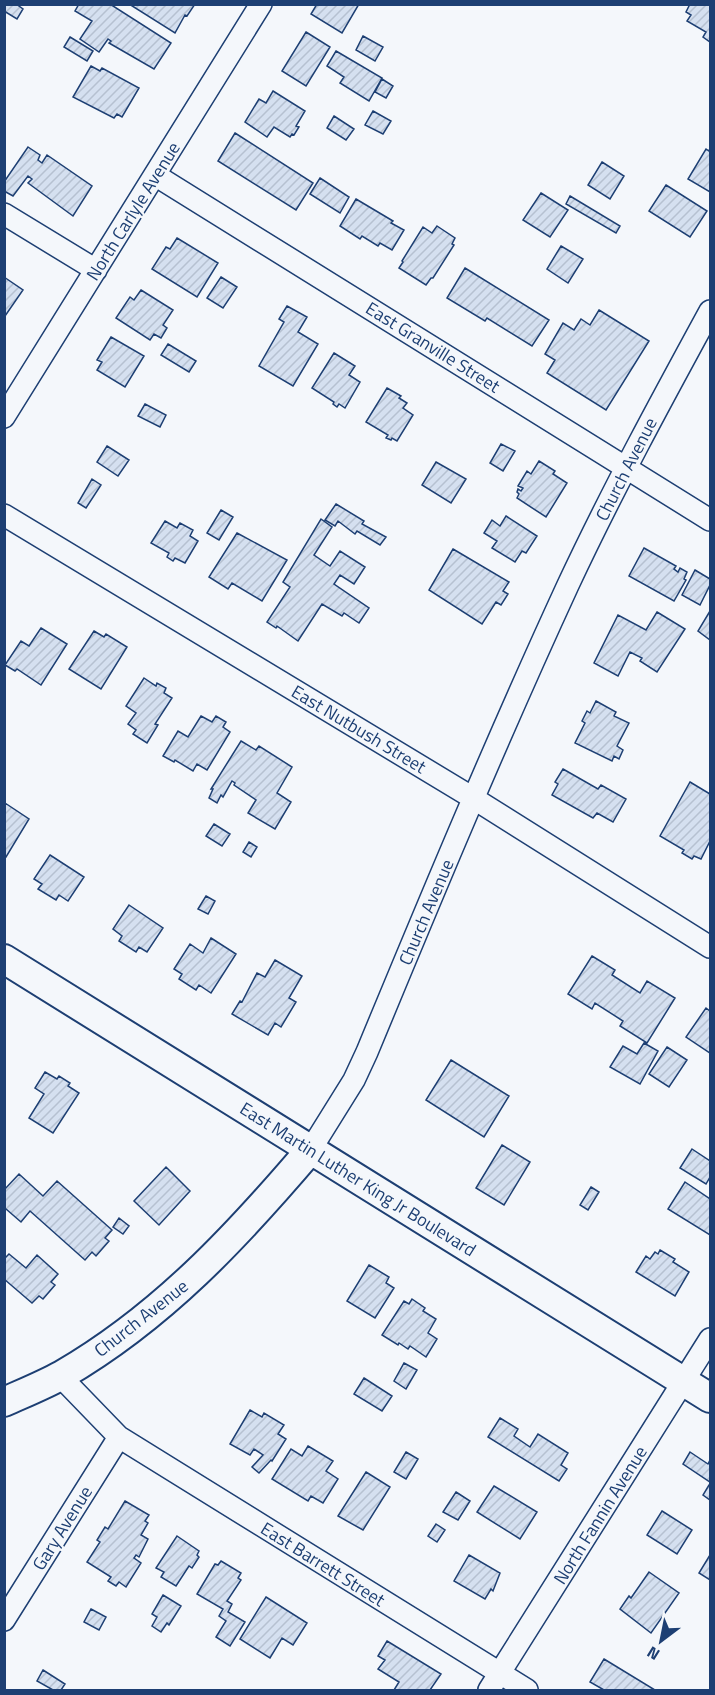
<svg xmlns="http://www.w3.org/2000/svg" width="715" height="1695" viewBox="0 0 715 1695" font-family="'Titillium Web',sans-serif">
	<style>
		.building { fill: url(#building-hatch); stroke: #1d3f73; stroke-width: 1.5 }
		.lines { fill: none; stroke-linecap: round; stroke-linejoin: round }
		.minor-casing { stroke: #1d3f73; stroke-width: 24 }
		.secondary-casing { stroke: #1d3f73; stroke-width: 32 }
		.minor { stroke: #f4f7fb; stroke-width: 21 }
		.secondary { stroke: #f4f7fb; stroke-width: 28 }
		.labels { text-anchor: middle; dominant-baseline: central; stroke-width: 4.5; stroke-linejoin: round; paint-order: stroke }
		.street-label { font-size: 18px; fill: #1d3f73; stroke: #f4f7fb }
	</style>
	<defs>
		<pattern id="building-hatch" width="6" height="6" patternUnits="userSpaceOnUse" patternTransform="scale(1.5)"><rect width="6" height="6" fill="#d5e0f0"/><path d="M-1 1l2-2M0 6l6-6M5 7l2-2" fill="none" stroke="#b6c1d1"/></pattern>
	</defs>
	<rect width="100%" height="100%" fill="#f4f7fb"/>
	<path class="building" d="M4,4H16L23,9L17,19L4,11Z
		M79,4H110L171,43L154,69L109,43L111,41L108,39L99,52L80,39L92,21L75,11Z
		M129,4H195L187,16L185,15L175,33Z
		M317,4H359L342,33L311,14Z
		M690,4H710V42L703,37L706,32L687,21L691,15L686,12Z
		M306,32L330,47L306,86L282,71Z
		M363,36L383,47L375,61L356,50Z
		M70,37L93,51L87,61L64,47Z
		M336,51L382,78L369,101L340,83L344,77L327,66Z
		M91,66L100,71L102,68L139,88L122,117L117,114L114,118L73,97Z
		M382,79L393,86L386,98L375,92Z
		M273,91L305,111L296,126L299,127L294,135L292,134L290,137L274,127L267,137L245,122L259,99L266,103Z
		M373,111L391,121L383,134L365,125Z
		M334,116L354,129L346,140L327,128Z
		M235,133L313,183L296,210L218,161Z
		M28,147L40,155L38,160L42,163L47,155L92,186L73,216L28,183L32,179L28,176L13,196L4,191V182Z
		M710,148V192L688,179L706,149L709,151Z
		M602,162L624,176L610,199L588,185Z
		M320,178L349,197L340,213L310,194Z
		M666,185L707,211L690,237L649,211Z
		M541,193L568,210L550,237L523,220Z
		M570,196L620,226L616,233L566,204Z
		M356,199L393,221L391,223L404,230L392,250L380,243L378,246L362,236L360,239L340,226Z
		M437,226L455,238L452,244L454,245L433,278H431L426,285L399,268L403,262L402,261L423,227L432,233Z
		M177,238L218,263L197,297L152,269L166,247L170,249Z
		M561,246L583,259L568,283L547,269Z
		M465,268L549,320L532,346L487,318L485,321L447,298Z
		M4,277L23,290L5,316L4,315Z
		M221,277L237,287L223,308L207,298Z
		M141,290L173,310L163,325L167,328L161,338L154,334L150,340L116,318L130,297L134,300Z
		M287,306L307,317L298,332L318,344L293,386L259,366L284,322L279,319Z
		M599,310L649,341L606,410L547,373L555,360L545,354L563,323L574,330L581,319L590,325Z
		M111,337L144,356L125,387L97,370L102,362L97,360Z
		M168,344L196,361L189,372L161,355Z
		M334,353L355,366L349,375L360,382L345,408L339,404L337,407L333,404L334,402L312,388Z
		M387,388L401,396L399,398L407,403L403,408L413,415L397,441L392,438L391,440L386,438L388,435L366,422Z
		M145,404L166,415L160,427L138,416Z
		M501,444L515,451L503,471L490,463Z
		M107,446L129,460L118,476L97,462Z
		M539,461L555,471L553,474L567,483L546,517L517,498L519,494L517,492L518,489L521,491L523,488L518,486L527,471L531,474Z
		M436,462L466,479L451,503L422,485Z
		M92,479L101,485L86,508L78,503Z
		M336,504L364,521L362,524L386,537L380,545L357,531L355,534L338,521L335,526L325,520Z
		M221,510L233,517L219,540L207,533Z
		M506,516L537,536L526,553L522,551L515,562L492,548L497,541L484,533L492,520L500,526Z
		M321,519L332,527L314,555L330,566L340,551L365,567L354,584L340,575L334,584L369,608L359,623L344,613L342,616L322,604L298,641L277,626L276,628L267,622L290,587L283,582Z
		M165,521L177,528L180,523L193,530L190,536L198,541L185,563L175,558L173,561L167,557L169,553L151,543Z
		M237,533L287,560L262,601L232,583L228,589L209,577Z
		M644,548L676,566L674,569L678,572L680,568L687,572L684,579L686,580L674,601L629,576Z
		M453,549L509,582L503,591L508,594L501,605L496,602L482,624L429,590Z
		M695,570L710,579V585L700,605L682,595Z
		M710,611V640L698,631Z
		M657,612L685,629L657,672L640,661L642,658L630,652L618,676L594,663L618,615L646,630Z
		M41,628L67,644L41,685L17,669L15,671L5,665L21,641L29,646Z
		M94,631L104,637L106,634L127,647L101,689L69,669Z
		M144,678L156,686L157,683L166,688L164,693L172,698L155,724L158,725L147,743L133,734L136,730L128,724L136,713L126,706Z
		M596,701L616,712L614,716L629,723L617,746L623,750L619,759L614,756L612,761L575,743L585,723L582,721L587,711L590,713Z
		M201,716L212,722L216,716L226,722L223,727L230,732L207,770L197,764L193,771L175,760L174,762L163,756L178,731L188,737Z
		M241,741L256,750L259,746L292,767L277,793L291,802L275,829L248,813L256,800L234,785L235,783L232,781L223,797L221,795L217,803L209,798L213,789H211Z
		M563,769L598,789L601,785L626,799L613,822L597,813L593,818L552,795L558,784L555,782Z
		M690,782L710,794V841L701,859L694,856L692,859L682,853L684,850L660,836Z
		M5,803L29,819L6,857L4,856Z
		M214,824L230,834L222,846L206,836Z
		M249,842L257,847L251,857L243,852Z
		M50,855L84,877L68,901L59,895L56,900L38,889L42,884L34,879Z
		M206,896L215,901L208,914L198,909Z
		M129,905L163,928L147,952L139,947L136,952L119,941L122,936L113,929Z
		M211,938L236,954L211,993L199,985L196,990L179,979L182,974L174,969L190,944L203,953Z
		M592,956L615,970L612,975L640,993L647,981L675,998L647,1043L620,1026L623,1021L595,1003L592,1009L568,994Z
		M275,960L302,976L289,998L296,1002L281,1027L275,1023L268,1035L232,1014L240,1001L242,1002L257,973L265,977Z
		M706,1008L710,1011V1053L686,1037Z
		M644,1043L658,1051L640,1084L610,1067L623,1046L637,1054Z
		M667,1047L687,1060L669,1087L649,1074Z
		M451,1060L509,1096L484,1137L426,1100Z
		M45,1072L57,1079L59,1076L70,1083L68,1086L79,1093L53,1133L29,1118L44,1094L35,1088Z
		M502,1145L530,1162L504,1205L476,1188Z
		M692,1149L710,1161V1177L706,1184L680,1168Z
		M166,1167L190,1191L159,1225L134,1201Z
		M19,1174L43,1196L57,1181L112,1230L105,1238L109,1241L96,1256L92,1252L85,1260L30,1211L21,1222L6,1209L4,1211V1190Z
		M685,1182L710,1199V1235L668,1209Z
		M591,1187L599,1192L588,1210L580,1205Z
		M119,1218L129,1226L123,1234L113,1227Z
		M660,1250L675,1259L673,1262L689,1272L675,1296L636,1272L646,1256L650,1259L655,1252L658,1254Z
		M9,1254L26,1268L37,1255L58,1274L51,1282L55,1285L43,1299L39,1296L32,1303L4,1279V1259Z
		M369,1265L389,1277L386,1283L394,1288L375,1318L347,1301Z
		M412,1299L425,1308L423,1311L436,1319L428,1333L437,1339L426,1357L410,1346L408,1349L399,1343L398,1345L382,1335L404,1301L409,1304Z
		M404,1363L417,1370L406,1389L394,1381Z
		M364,1378L392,1396L382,1411L354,1394Z
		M250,1410L262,1417L264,1413L284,1425L278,1434L286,1439L272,1461L271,1460L259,1473L252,1467L263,1455L254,1449L250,1455L230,1444Z
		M500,1418L518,1429L514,1436L530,1447L538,1434L568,1453L561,1465L567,1469L559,1481L488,1437Z
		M308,1446L333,1461L326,1471L338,1479L323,1503L311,1496L308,1501L272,1479L291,1449L302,1456Z
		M406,1452L418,1459L406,1479L394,1472Z
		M690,1452L708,1464L710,1460V1482L683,1464Z
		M366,1472L390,1487L363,1530L338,1516Z
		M709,1485H710V1500L703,1495Z
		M494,1486L537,1512L520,1539L477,1512Z
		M456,1492L470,1501L458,1520L443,1512Z
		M125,1501L149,1515L145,1521L148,1523L141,1535L148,1539L139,1557L136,1555L134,1558L141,1563L126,1587L119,1582L116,1586L108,1581L111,1577L87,1562L100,1542L97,1540L105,1527L108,1529Z
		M662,1511L692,1530L677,1554L647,1535Z
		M436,1524L445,1530L437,1542L428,1536Z
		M177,1536L199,1551L197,1555L199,1557L192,1568L189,1566L176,1586L161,1577L164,1572L156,1568Z
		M469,1555L500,1573L493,1591L491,1589L485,1599L454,1581Z
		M710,1555V1580L699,1573Z
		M221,1561L241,1573L238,1578L241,1580L227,1601L232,1604L228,1612L245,1622L230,1646L216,1637L226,1621L219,1616L223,1609L197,1594L215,1564L218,1565Z
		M649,1572L679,1593L651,1633L620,1609L629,1596L631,1598Z
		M163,1595L181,1606L169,1625L167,1623L161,1632L152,1626L157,1617L152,1614Z
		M266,1597L307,1623L293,1645L282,1638L270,1658L240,1639Z
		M91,1609L106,1617L99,1630L84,1622Z
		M387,1641L441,1674L430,1690H394L399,1682L378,1669L385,1660L378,1656Z
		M604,1659L655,1690H604L590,1682Z
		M43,1670L65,1684L61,1690H53L37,1681Z"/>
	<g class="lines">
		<g class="minor-casing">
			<path id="minor" d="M155,175L710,520
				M4,214L96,270
				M4,417L261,4
				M4,515L473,798L710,947
				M311,1149L354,1080L367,1052C432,895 497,739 568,585C612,491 661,401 710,311
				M60,1376L119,1437L527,1690
				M4,1620L119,1437
				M489,1690L710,1339"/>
		</g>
		<g class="secondary-casing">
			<path id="secondary" d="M4,959L710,1398
				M4,1402C24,1393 44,1385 62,1375C162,1317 237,1236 311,1149"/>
		</g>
		<use href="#minor" class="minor"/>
		<use href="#secondary" class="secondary"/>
	</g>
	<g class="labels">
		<g class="street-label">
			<text transform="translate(133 211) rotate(-58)">North Carlyle Avenue</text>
			<text transform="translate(433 347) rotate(32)">East Granville Street</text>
			<text transform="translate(626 469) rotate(-63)">Church Avenue</text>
			<text transform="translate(359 729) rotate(31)">East Nutbush Street</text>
			<text transform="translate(426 912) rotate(-67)">Church Avenue</text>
			<text transform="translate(358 1179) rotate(32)">East Martin Luther King Jr Boulevard</text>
			<text transform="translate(141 1318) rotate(-38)">Church Avenue</text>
			<text transform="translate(600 1515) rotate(-58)">North Fannin Avenue</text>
			<text transform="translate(62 1528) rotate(-58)">Gary Avenue</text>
			<text transform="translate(323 1564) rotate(32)">East Barrett Street</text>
		</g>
	</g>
	<rect width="715" height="1695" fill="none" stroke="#1d3f73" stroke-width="12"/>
	<g transform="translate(661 1641) rotate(212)" stroke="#f4f7fb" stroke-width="4.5" paint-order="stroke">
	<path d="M0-4.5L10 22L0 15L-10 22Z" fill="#1d3f73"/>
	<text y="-9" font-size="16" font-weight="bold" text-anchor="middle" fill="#1d3f73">N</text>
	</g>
</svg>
